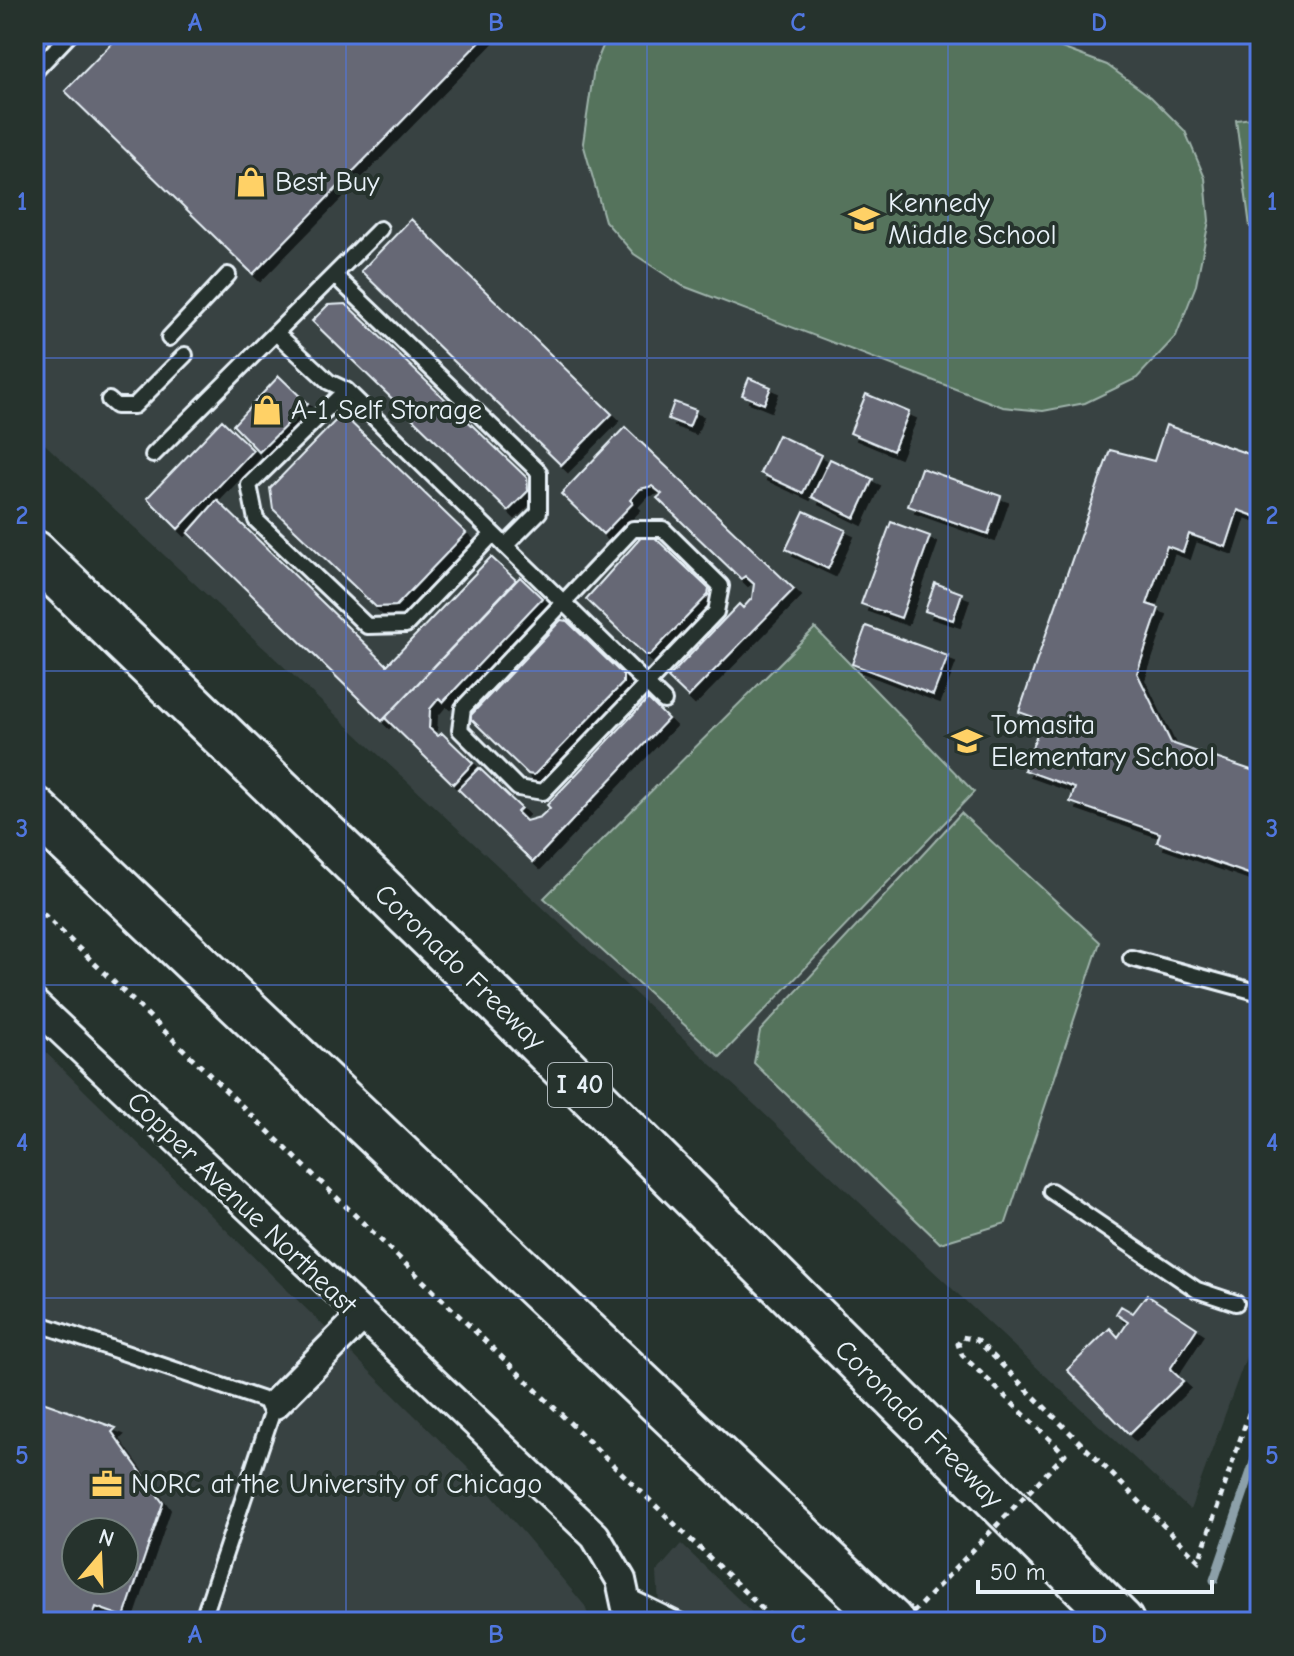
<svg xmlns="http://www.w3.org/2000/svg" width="1294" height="1656" viewBox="0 0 1294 1656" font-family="'Comic Neue',sans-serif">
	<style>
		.built { fill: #394343; fill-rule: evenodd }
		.green { fill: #54735c; stroke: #9eb2aa; stroke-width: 2 }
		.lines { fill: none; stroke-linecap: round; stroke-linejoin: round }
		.stream { stroke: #8ca0a9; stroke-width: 9 }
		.building { fill: #666875; stroke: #e8f1f8; stroke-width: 2; fill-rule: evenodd; filter: url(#shadow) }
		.lane-casing { stroke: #e8f1f8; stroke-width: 20 }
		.street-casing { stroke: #e8f1f8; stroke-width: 34 }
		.highway-casing { stroke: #e8f1f8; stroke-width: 50 }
		.path { stroke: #e8f1f8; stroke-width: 5; stroke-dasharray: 6 6; stroke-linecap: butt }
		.lane { stroke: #26332d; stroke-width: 14 }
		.street { stroke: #26332d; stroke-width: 28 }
		.highway { stroke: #26332d; stroke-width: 44 }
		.path-bridge { stroke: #e8f1f8; stroke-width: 5; stroke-dasharray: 6 6; stroke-linecap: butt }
		.grid { fill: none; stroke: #5077e0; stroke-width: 2; stroke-opacity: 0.55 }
		.labels { text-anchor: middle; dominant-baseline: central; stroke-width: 8; stroke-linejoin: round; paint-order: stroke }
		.shield { fill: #26332d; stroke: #aeb8bb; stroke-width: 2 }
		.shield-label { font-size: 26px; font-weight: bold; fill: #e8f1f8 }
		.poi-label { font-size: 28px; fill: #e8f1f8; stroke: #26332d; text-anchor: start }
		.street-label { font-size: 28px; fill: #e8f1f8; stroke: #26332d }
		.neatline { fill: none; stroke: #5077e0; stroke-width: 3 }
		.grid-label { font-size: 26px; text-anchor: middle; font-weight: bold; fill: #5077e0 }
	</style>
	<defs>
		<filter id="shadow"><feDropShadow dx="7" dy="7" stdDeviation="0" flood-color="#0009"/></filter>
	</defs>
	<rect width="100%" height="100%" fill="#26332d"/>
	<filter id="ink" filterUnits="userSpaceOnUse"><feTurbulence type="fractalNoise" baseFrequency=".0125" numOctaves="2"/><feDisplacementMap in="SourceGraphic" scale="16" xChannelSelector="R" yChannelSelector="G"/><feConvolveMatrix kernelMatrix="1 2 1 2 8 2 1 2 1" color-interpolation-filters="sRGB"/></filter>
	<g filter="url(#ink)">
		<path class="built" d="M34,34H1260V1319L1190,1510L34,434Z
			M34,1041L473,1473L585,1606L590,1622H34ZM76,1532H124V1580H76Z
			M681,1544L762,1622H660L657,1572Z"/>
		<path class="green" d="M608,34H1024L1107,65L1151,97L1185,131L1205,178L1209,221L1196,285L1176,336L1137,378L1085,403L1043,411L1003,407L683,286L634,254L605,221L583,143L594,68Z
			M1260,117V226L1250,227L1236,120Z
			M815,628L974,792L720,1057L544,898Z
			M961,813L1100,942L1006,1223L940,1243L754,1063L760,1031Z"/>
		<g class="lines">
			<path class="stream" d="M1214,1580L1260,1445"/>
		</g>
		<path class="building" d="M121,34H487L253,274L65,91Z
			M411,219L612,414L561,465L361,271Z
			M346,304L527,478L528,491L508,511L312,321L328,305Z
			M279,376L308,404L259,452L233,425Z
			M749,378L771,387L764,404L742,395Z
			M866,394L909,412L893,451L850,433Z
			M674,402L696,410L689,427L668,419Z
			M342,414L466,533L396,606L376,607L273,509L270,488Z
			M222,420L253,450L178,529L147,498Z
			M1166,425L1260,458L1257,517L1238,510L1226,547L1189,534L1183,552L1167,546L1147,604L1159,608L1137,673L1171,743L1260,773V878L1157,842L1160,833L1070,802L1075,788L1024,770L1042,720L1019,712L1110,450L1154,461Z
			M625,427L794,589L688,697L668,678L739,604L743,608L752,598L754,584L745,576L741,579L657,498L662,494L652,486L640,489L630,500L633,503L603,534L561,494Z
			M778,435L821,455L803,493L760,473Z
			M830,459L873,479L855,518L812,497Z
			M921,468L1001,496L988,534L908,506Z
			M217,500L387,665L491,557L516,580L382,721L188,533Z
			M804,511L846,530L828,569L786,549Z
			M891,522L930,536L901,618L861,604Z
			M645,533H650L709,589L708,595L650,655H645L586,599Z
			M520,577L542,598L443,702L439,698L430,709L429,728L438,736L442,733L473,763L453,784L385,718Z
			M935,583L962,593L953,620L925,611Z
			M561,620L567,621L623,675V683L534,775L528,774L471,719V715Z
			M866,626L948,656L933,695L852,664Z
			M648,699L668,719L533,862L458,789L479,768L521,808L517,812L526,821L540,817L550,808L547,805Z
			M1147,1295L1197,1328L1170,1369L1183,1381L1129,1434L1067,1370L1110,1328L1118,1337L1128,1322L1116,1314L1121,1306L1133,1313Z
			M34,1399L116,1428L112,1432L163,1503L124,1617L96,1607L91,1622H34ZM76,1532H124V1580H76Z"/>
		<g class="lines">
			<g class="lane-casing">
				<path id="lane" d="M34,72L70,34
					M334,275L539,472V512L505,546
					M276,333L329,382L346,390L664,701
					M169,338L228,275
					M346,390L249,485L256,520L367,626L406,625L493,534
					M109,400L116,406H134L185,355
					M153,455L380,229
					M633,529H663L721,586L716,612L543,792L518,788L460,730L463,708Z
					M1131,958L1260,993
					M1051,1191L1197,1290L1236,1303
					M34,1322L275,1404L202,1622
					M626,1595L681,1622"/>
			</g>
			<g class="street-casing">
				<path id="street" d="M34,1004L363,1315L275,1404
					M363,1315L595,1536L621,1580L630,1622"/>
			</g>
			<g class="highway-casing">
				<path id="highway" d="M34,553L501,1005L1121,1622
					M34,809L891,1622"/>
			</g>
			<path class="path" d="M34,905L776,1622
				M1161,1523L1199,1561L1260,1381"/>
			<use href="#lane" class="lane"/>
			<use href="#street" class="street"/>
			<use href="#highway" class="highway"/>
			<path class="path-bridge" d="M904,1622L1065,1454L962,1355L958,1344L962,1337L977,1340L1161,1523"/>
		</g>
	</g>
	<path class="grid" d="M346,34V1622M647,34V1622M948,34V1622M34,358H1260M34,671H1260M34,985H1260M34,1298H1260"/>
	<defs>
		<g id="shop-bare" transform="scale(2.4)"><path d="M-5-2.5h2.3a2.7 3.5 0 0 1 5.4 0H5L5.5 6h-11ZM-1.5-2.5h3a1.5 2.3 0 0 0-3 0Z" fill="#ffd166" stroke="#26332d" stroke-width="2.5" paint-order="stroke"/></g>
		<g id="school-bare" transform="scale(2.4)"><path d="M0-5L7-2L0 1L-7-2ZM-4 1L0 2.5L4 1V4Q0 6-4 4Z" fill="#ffd166" stroke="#26332d" stroke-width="2.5" paint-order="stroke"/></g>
		<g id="office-bare" transform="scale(2.4)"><path d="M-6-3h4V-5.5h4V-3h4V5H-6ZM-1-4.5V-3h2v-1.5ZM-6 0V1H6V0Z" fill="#ffd166" stroke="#26332d" stroke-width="2.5" paint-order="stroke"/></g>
	</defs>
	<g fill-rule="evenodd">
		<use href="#shop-bare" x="251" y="182"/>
		<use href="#school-bare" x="864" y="219"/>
		<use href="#shop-bare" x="267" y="410"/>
		<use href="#school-bare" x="967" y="741"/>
		<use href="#office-bare" x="107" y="1484"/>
	</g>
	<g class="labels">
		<rect class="shield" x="548" y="1063" width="64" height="44" rx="6"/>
		<g class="shield-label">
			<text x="580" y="1085">I 40</text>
		</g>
		<g class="poi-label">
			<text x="275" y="182">Best Buy</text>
			<text x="888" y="203">Kennedy<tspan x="888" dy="32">Middle School</tspan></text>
			<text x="291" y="410">A-1 Self Storage</text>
			<text x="991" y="725">Tomasita<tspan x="991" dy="32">Elementary School</tspan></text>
			<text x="131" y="1484">NORC at the University of Chicago</text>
		</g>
		<g class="street-label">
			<text transform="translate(460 967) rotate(44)">Coronado Freeway</text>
			<text transform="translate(242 1203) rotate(44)">Copper Avenue Northeast</text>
			<text transform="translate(919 1424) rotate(45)">Coronado Freeway</text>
		</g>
	</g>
	<rect width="1294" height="1656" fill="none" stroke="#26332d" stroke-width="88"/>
	<g transform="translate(100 1556) rotate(19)"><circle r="38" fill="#26332d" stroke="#747f7e" stroke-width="2"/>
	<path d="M0-6L14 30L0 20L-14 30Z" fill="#ffd166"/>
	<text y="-12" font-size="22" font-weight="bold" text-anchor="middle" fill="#e8f1f8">N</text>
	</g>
	<path d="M978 1580v12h234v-12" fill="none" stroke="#e8f1f8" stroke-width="4"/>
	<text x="990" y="1580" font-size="24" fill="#e8f1f8" stroke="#26332d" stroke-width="6" paint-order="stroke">50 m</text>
	<rect x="44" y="44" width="1206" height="1568" class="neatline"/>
	<g class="grid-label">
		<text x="195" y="31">A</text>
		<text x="496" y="31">B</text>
		<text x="798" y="31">C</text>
		<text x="1099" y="31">D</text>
		<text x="22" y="210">1</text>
		<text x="1272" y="210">1</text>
		<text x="22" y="524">2</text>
		<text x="1272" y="524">2</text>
		<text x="22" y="837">3</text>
		<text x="1272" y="837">3</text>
		<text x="22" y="1151">4</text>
		<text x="1272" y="1151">4</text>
		<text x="22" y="1464">5</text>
		<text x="1272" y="1464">5</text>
		<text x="195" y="1643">A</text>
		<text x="496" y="1643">B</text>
		<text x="798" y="1643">C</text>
		<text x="1099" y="1643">D</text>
	</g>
</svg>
